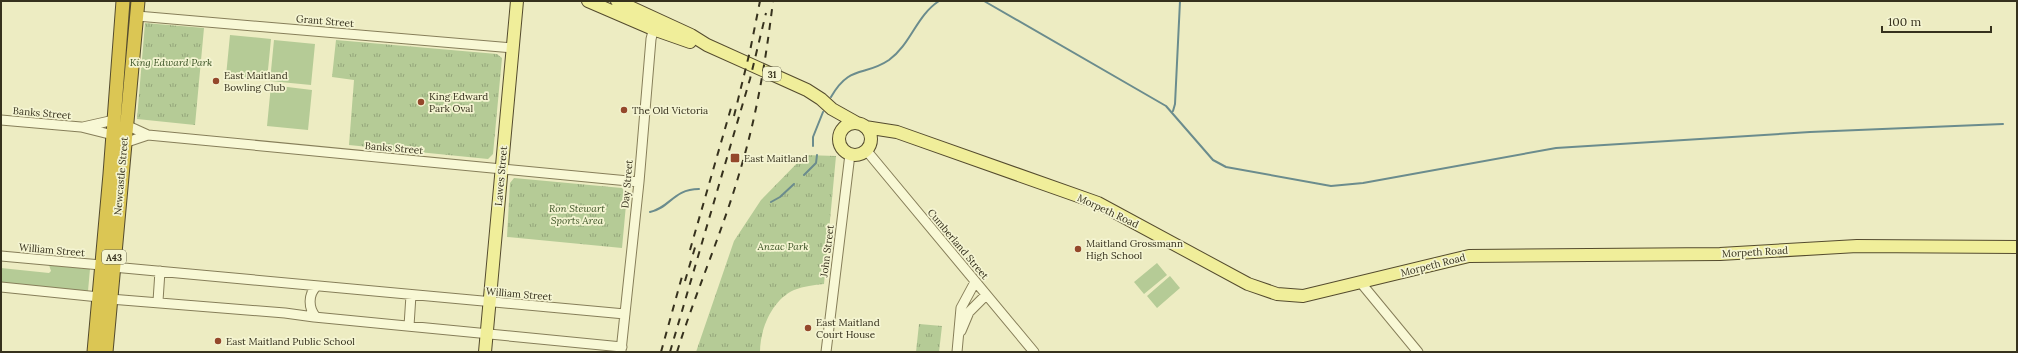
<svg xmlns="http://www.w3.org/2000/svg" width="2018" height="353" viewBox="0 0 2018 353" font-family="Lora,serif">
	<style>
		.grass { fill: #b5cb96 }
		.park { fill: url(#park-tufts) }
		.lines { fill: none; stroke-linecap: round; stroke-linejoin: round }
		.stream { stroke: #6b8c8d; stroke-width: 2 }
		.minor-casing { stroke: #867e59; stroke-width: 11 }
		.major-casing { stroke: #544b2e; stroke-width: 14 }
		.highway-casing { stroke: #544b2e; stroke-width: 15 }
		.minor { stroke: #f8f8d5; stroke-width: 9 }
		.major { stroke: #f0ee9a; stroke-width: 12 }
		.highway { stroke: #dbc654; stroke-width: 13 }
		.rail { stroke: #36311d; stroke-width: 2; stroke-dasharray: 7 7; stroke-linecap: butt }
		.poi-dot { fill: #94482b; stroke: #f4f4d1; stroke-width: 1.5 }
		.labels { text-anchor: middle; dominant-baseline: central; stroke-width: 3.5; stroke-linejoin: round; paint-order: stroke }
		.shield { fill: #f4f4d1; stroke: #6f6c53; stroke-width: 1 }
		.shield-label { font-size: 9px; font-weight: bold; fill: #36311d }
		.street-label { font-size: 10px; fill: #36311d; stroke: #f4f4d1 }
		.park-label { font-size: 10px; font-style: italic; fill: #3a5224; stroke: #f4f4d1 }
		.poi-label { font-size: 10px; fill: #36311d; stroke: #f4f4d1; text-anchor: start }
	</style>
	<defs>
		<pattern id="park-tufts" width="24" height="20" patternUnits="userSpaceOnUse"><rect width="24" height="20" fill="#b5cb96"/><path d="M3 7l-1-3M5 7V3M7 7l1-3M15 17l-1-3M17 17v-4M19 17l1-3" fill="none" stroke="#94a57a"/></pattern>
	</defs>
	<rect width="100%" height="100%" fill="#edecc2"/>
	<path class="grass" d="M230,35L271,39L267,80L226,76Z
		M274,40L315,44L311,85L270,81Z
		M271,85L312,90L308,130L267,126Z
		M1157,263L1167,275L1144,294L1134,282Z
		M49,265L90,269L88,291L1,283V268L49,273L51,271Z
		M1170,276L1180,288L1157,308L1147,296Z"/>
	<path class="park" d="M145,23L204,28L195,125L137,119Z
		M336,40L497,54L502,58L493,154L488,159L349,145L354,80L332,77Z
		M805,155L836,156L824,284C814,285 804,286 794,290C772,300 760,329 760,352H696L734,241L761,200Z
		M514,178L622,188L627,194L622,248L507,237L510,183Z
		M919,324L942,326L939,352H916Z"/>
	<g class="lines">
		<path class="stream" d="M984,1L1166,106L1213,160L1226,167L1331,186L1363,183L1556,148L1810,132L2003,124
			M831,97C850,64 864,77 889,60C911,44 916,16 939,1
			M1173,111L1175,104L1180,1
			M813,146V137L823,112
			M804,175L816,163L817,155
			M771,202L780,197L794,184
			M650,212C670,208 673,189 699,189"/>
		<g class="minor-casing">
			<path id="minor" d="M137,16L512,48
				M1,120L81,127L113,135
				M126,125L148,135L639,182
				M83,127L114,120
				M124,143L148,135
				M866,150L1034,352
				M1,256L101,265
				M113,267L625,314
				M1361,283L1418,352
				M1,287L99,297
				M110,299L285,313L314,317L622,347
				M158,301L160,271
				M316,317C308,308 308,294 317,286
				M409,326L411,295
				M961,331L969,312L986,295
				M621,351L639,182L651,39L655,24
				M826,352L850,154
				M957,352L961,308L975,282"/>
		</g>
		<g class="major-casing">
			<path id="major" d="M588,1L653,29L690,42
				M617,1L691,35L707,45L807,90L821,99L832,109L857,123
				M839 139a16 16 0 1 1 32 0a16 16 0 1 1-32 0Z
				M865,127L897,132L1098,203L1248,284L1277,294L1303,296L1469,256L1720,254L1857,246L2017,247
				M485,352L517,1"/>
		</g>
		<g class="highway-casing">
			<path id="highway" d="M94,352L110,174L123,1
				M106,352L138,1"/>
		</g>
		<use href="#minor" class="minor"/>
		<use href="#major" class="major"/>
		<use href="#highway" class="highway"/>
		<path class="rail" d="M734,116L750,51L760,1
			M690,250L731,108
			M685,281L696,244
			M661,352L683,273
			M670,352L750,79L766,13
			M677,352C696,291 722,233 740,171C757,115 766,59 773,1"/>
	</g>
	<g class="poi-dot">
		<circle cx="216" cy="81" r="4"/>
		<circle cx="421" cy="102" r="4"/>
		<circle cx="624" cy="110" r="4"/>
		<rect x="730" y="153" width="10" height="10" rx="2"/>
		<circle cx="1078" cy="249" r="4"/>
		<circle cx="808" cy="328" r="4"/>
		<circle cx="218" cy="341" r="4"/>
	</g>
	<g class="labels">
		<g class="shield">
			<rect x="763" y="67" width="18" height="14" rx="3"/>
			<rect x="102" y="250" width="24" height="14" rx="3"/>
		</g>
		<g class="shield-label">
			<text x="772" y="74">31</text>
			<text x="114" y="257">A43</text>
		</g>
		<g class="street-label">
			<text transform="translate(325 21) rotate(5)">Grant Street</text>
			<text transform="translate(42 113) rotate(5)">Banks Street</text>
			<text transform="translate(394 148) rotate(5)">Banks Street</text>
			<text transform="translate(121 176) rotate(-85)">Newcastle Street</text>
			<text transform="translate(501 176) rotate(-85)">Lawes Street</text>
			<text transform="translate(627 184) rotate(-85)">Day Street</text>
			<text transform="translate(1108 211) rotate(25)">Morpeth Road</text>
			<text transform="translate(958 244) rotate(50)">Cumberland Street</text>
			<text transform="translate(52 250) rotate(5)">William Street</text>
			<text transform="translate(827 251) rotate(-83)">John Street</text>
			<text transform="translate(1755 252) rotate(-3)">Morpeth Road</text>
			<text transform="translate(1433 265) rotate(-14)">Morpeth Road</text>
			<text transform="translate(519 294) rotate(5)">William Street</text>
		</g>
		<g class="park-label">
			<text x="171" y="62">King Edward Park</text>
			<text x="577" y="208">Ron Stewart<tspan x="577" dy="12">Sports Area</tspan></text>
			<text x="783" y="246">Anzac Park</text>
		</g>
		<g class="poi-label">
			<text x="224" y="75">East Maitland<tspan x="224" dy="12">Bowling Club</tspan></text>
			<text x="429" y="96">King Edward<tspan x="429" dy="12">Park Oval</tspan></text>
			<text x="632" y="110">The Old Victoria</text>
			<text x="744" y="158">East Maitland</text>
			<text x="1086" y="243">Maitland Grossmann<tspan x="1086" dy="12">High School</tspan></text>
			<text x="816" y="322">East Maitland<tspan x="816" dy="12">Court House</tspan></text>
			<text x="226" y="341">East Maitland Public School</text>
		</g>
	</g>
	<rect width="2018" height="353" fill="none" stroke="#36311d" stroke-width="4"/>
	<path d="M1882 26v6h109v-6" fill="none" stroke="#36311d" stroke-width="2"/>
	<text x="1888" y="26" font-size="12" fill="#36311d" stroke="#f4f4d1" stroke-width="3" paint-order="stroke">100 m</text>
</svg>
